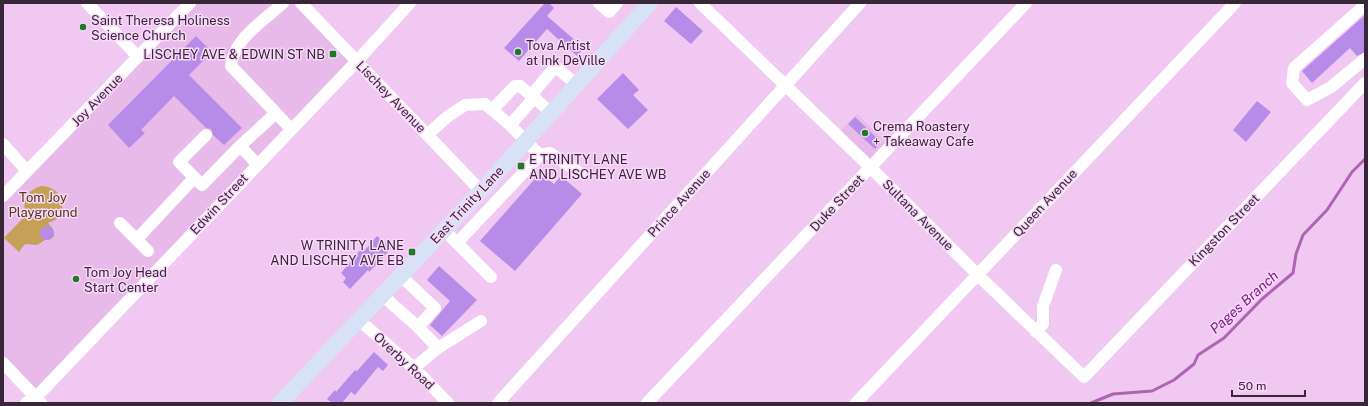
<svg xmlns="http://www.w3.org/2000/svg" width="1368" height="406" viewBox="0 0 1368 406" font-family="'Public Sans',sans-serif">
	<style>
		.built { fill: #e8baea }
		.green { fill: #c4a156 }
		.lines { fill: none; stroke-linecap: round; stroke-linejoin: round }
		.stream { stroke: #ad65b2; stroke-width: 3 }
		.building { fill: #b78ce8 }
		.minor { stroke: #fff; stroke-width: 12 }
		.major { stroke: #d8e2f6; stroke-width: 16 }
		.poi-dot { fill: #1e7928; stroke: #f9d8fa; stroke-width: 1.5 }
		.labels { text-anchor: middle; dominant-baseline: central; stroke-width: 3; stroke-linejoin: round; paint-order: stroke }
		.poi-label { font-size: 13px; fill: #372738; stroke: #f9d8fa; text-anchor: start }
		.street-label { font-size: 13px; fill: #372738; stroke: #f9d8fa }
		.park-label { font-size: 13px; fill: #4e3b0c; stroke: #f9d8fa }
		.water-label { font-size: 14px; font-style: italic; fill: #792080; stroke: #f9d8fa }
	</style>
	<rect width="100%" height="100%" fill="#f0c8f2"/>
	<path class="built" d="M189,3H301L357,61L35,396L3,363V194Z
		M857,114L890,147L870,167L836,135Z"/>
	<path class="green" d="M41,186C65,186 71,217 48,223L53,229L54,236L51,239L45,240L37,245L25,244L19,252L4,238L26,215C22,201 26,191 41,186Z"/>
	<g class="lines">
		<path class="stream" d="M1091,403L1113,394L1152,391L1174,380L1194,364L1198,355L1224,338L1262,299L1293,273L1296,254L1303,235L1327,210L1352,172L1365,159"/>
	</g>
	<path class="building" d="M545,3H549L554,8L547,16L584,48L577,56L547,29L519,61L504,48Z
		M676,7L703,31L691,44L664,21Z
		M1365,15V52L1357,56L1350,48L1312,83L1302,71Z
		M196,36L212,52L189,75L242,128L224,145L213,135L211,129L206,128L174,96L141,130L145,133L129,148L108,125Z
		M623,73L639,90L633,95L648,110L628,129L597,99Z
		M1257,101L1271,112L1246,142L1233,130Z
		M855,117L881,142L875,149L848,124Z
		M540,173L554,184L561,176L582,194L515,271L480,241Z
		M40 233a7 7 0 1 1 14 0a7 7 0 1 1-14 0Z
		M377,236L391,248L382,259L369,272L368,270L350,289L343,282L346,278L341,273L362,248L364,251Z
		M439,266L477,300L442,336L430,325L450,301L427,280Z
		M374,352L388,365L383,371L378,367L355,395L351,392L342,403H332L327,399L335,390L336,392L355,370L357,371Z"/>
	<g class="lines">
		<path class="minor" d="M87,3L138,57
			M301,3L481,191
			M599,3L609,12L617,3
			M700,3L870,167L983,280L1084,377L1365,83
			M1365,5L1294,68L1292,83L1307,100L1331,87L1365,59
			M492,110L515,86H520L552,113
			M276,113L231,66C233,39 265,20 283,3
			M510,125L540,155
			M206,135L179,162L202,185L240,146
			M427,135L447,117L465,105L485,104L510,125L534,98V92L554,68H557L577,85
			M3,144L27,171
			M257,164L240,146L276,113L291,129
			M3,196L190,3
			M120,223L148,251
			M444,230L491,277
			M137,239L194,178
			M457,243L540,155L550,153L580,173
			M382,295L418,327L435,308L401,276
			M359,320L414,368L448,403
			M418,327L438,348
			M1036,332L1043,324V306L1056,270
			M3,363L41,403
			M414,368L438,348L481,321
			M26,403L41,392L357,61L410,3
			M498,403L860,3
			M647,403L1026,3
			M856,403L1235,3"/>
		<path class="major" d="M280,403L481,191L650,3"/>
	</g>
	<g class="poi-dot">
		<circle cx="83" cy="27" r="4"/>
		<circle cx="518" cy="52" r="4"/>
		<rect x="329" y="50" width="8" height="8" rx="2"/>
		<circle cx="865" cy="133" r="4"/>
		<rect x="517" y="162" width="8" height="8" rx="2"/>
		<rect x="408" y="248" width="8" height="8" rx="2"/>
		<circle cx="76" cy="279" r="4"/>
	</g>
	<g class="labels">
		<g class="poi-label">
			<text x="91" y="20">Saint Theresa Holiness<tspan x="91" dy="15">Science Church</tspan></text>
			<text x="526" y="45">Tova Artist<tspan x="526" dy="15">at Ink DeVille</tspan></text>
			<text x="325" y="54" text-anchor="end">LISCHEY AVE &amp; EDWIN ST NB</text>
			<text x="873" y="126">Crema Roastery<tspan x="873" dy="15">+ Takeaway Cafe</tspan></text>
			<text x="529" y="159">E TRINITY LANE<tspan x="529" dy="15">AND LISCHEY AVE WB</tspan></text>
			<text x="404" y="245" text-anchor="end">W TRINITY LANE<tspan x="404" dy="15">AND LISCHEY AVE EB</tspan></text>
			<text x="84" y="272">Tom Joy Head<tspan x="84" dy="15">Start Center</tspan></text>
		</g>
		<g class="street-label">
			<text transform="translate(391 97) rotate(46)">Lischey Avenue</text>
			<text transform="translate(97 100) rotate(-46)">Joy Avenue</text>
			<text transform="translate(679 203) rotate(-48)">Prince Avenue</text>
			<text transform="translate(837 203) rotate(-47)">Duke Street</text>
			<text transform="translate(1045 203) rotate(-47)">Queen Avenue</text>
			<text transform="translate(219 204) rotate(-47)">Edwin Street</text>
			<text transform="translate(467 205) rotate(-47)">East Trinity Lane</text>
			<text transform="translate(918 215) rotate(45)">Sultana Avenue</text>
			<text transform="translate(1224 230) rotate(-46)">Kingston Street</text>
			<text transform="translate(404 361) rotate(43)">Overby Road</text>
		</g>
		<g class="park-label">
			<text x="43" y="197">Tom Joy<tspan x="43" dy="15">Playground</tspan></text>
		</g>
		<g class="water-label">
			<text transform="translate(1244 302) rotate(-42)">Pages Branch</text>
		</g>
	</g>
	<rect width="1368" height="406" fill="none" stroke="#372738" stroke-width="8"/>
	<path d="M1232 390v6h73v-6" fill="none" stroke="#372738" stroke-width="2"/>
	<text x="1238" y="390" font-size="12" fill="#372738" stroke="#f9d8fa" stroke-width="3" paint-order="stroke">50 m</text>
</svg>
